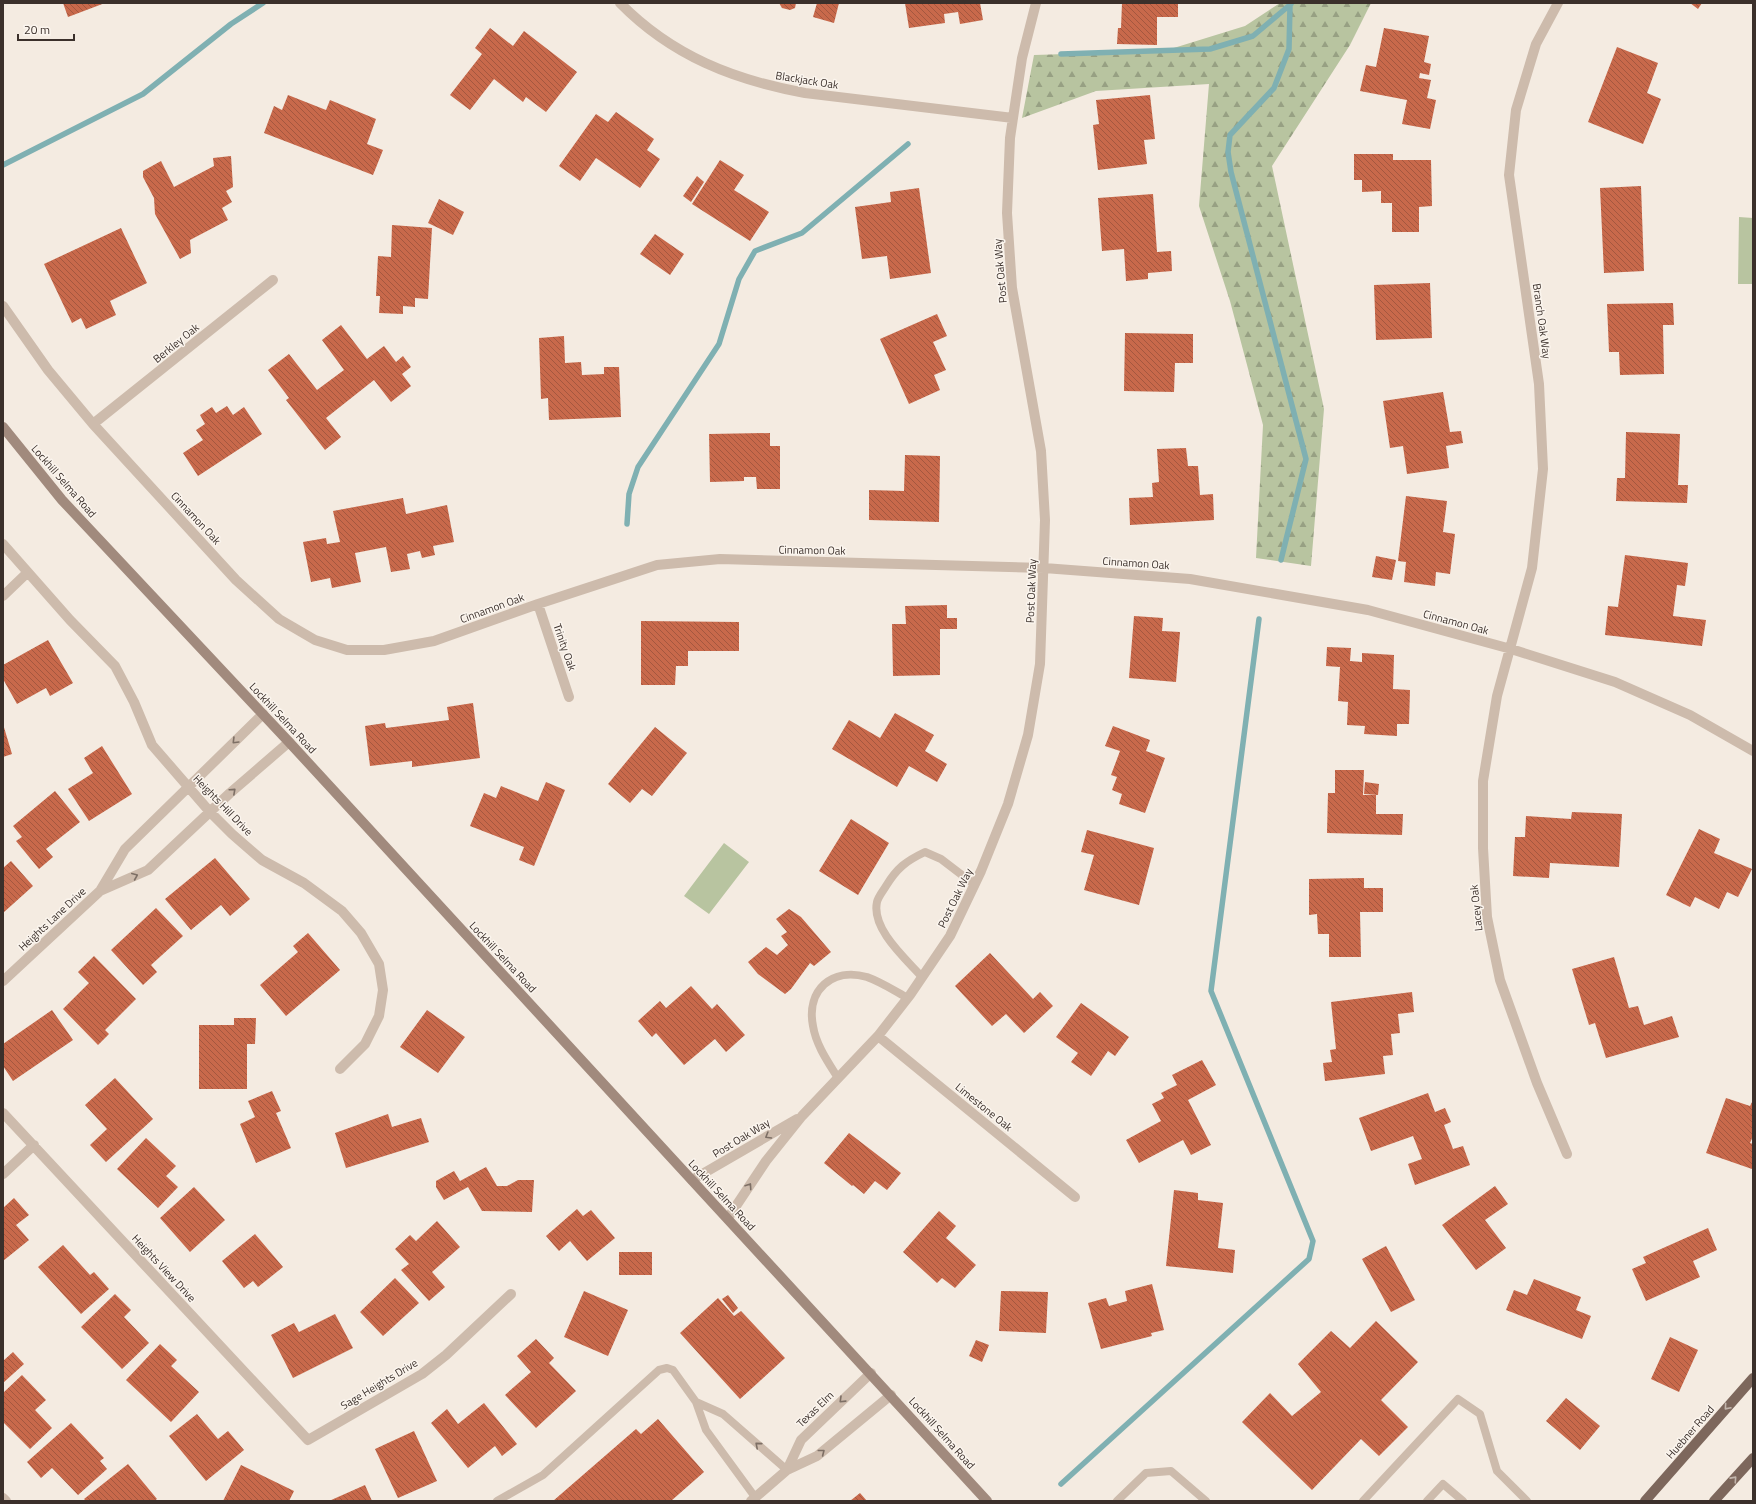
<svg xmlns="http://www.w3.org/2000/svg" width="1756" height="1504" viewBox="0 0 1756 1504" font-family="'Titillium Web',sans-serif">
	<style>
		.forest { fill: url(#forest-firs) }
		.garden { fill: #b8c4a0 }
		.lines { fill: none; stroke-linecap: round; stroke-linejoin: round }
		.stream { stroke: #7fb0b2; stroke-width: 5.5 }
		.building { fill: url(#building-back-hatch) }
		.service { stroke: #cdbbac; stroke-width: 8 }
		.minor { stroke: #cdbbac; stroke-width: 10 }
		.secondary { stroke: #a18a7d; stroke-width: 10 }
		.primary { stroke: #7d675c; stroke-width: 10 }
		.oneway { stroke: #7d6f65 }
		.oneway2 { stroke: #c2b5ac }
		.labels { text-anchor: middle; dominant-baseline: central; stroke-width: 3; stroke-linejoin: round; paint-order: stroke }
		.street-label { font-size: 11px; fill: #3b302b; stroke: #fbf5ee }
	</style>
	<defs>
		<pattern id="forest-firs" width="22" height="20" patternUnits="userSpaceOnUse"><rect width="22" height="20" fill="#b8c4a0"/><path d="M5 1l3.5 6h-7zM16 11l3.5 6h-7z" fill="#97a083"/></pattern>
		<pattern id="building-back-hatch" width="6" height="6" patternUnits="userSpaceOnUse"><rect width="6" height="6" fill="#c8694b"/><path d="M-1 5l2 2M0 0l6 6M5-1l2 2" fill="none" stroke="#a4573f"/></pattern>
	</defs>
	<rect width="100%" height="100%" fill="#f4ebe1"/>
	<path class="forest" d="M1280,3H1371L1350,45L1272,166L1324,409L1311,566L1256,558L1263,425L1230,301L1199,206L1209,84L1096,91L1022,118L1034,55L1164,51L1245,26Z"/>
	<path class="garden" d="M1739,217L1753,218V284H1738Z
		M724,843L749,862L709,914L684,896Z"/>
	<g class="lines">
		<path class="stream" d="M1061,54L1210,49L1253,36L1291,4
			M3,165L143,94L231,24L263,3
			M627,524L629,494L638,467L719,344L739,279L755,251L802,233L908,144
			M1281,560L1306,459L1231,172L1228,152L1230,135L1274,88L1289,49L1290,5
			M1061,1484L1309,1259L1313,1241L1211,991L1259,619"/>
	</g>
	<path class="building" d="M63,3H105L68,17Z
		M779,3H796L795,8L790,10L782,8Z
		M817,3H839L834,23L813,17Z
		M905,3H980L983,20L960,24L958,12L944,14L945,23L909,28Z
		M1122,3H1178V17H1157V45L1117,44L1118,28H1121Z
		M1690,3H1702L1698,9Z
		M490,28L513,46L524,31L577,72L546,112L526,97L523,102L494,79L470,110L450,95L482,54L475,48Z
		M1384,28L1429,36L1424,62L1431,64L1429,75L1420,73L1419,78L1431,80L1427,98L1436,100L1430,129L1402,124L1407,100L1360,91L1366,65L1376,67Z
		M1617,47L1658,63L1647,93L1661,99L1643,144L1588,122Z
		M288,95L326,110L330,100L376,119L367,144L383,150L373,175L264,133L274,106L282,110Z
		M1150,95L1155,139L1144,140L1147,164L1098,170L1093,125L1099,124L1096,100Z
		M616,112L654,139L647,150L660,159L640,188L596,158L580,181L559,166L596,114L608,122Z
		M1354,154H1393V160H1431L1432,206L1419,207V232H1392V203H1381V191L1362,192V180H1354Z
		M231,156L233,187L226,191L232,202L222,208L228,220L190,240L191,253L180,259L155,214L154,198L143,177V171L161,161L174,187L214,166L213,158Z
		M720,160L744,175L734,190L769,212L750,241L692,204Z
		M697,176L704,182L691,202L683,196Z
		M1641,186L1644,271L1604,273L1600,188Z
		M919,188L931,273L890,279L887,256L862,259L855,207L891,202L890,192Z
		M1153,194L1157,252L1171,251L1172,271L1148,273V279L1126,281L1124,249L1102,251L1098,198Z
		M439,199L464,212L453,235L428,223Z
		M392,225L432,228L428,299L415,298V307L403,306V314L379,313L380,296H376L378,256L391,257Z
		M121,228L147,283L110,301L116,315L86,329L81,318L72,323L44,264Z
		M655,234L684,254L670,275L640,254Z
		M1430,283L1432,338L1376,340L1374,285Z
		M1673,303L1674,325H1663L1664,374L1620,375L1619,352H1609L1607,304Z
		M937,314L947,336L933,342L946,370L934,375L940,390L909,404L880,339Z
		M341,325L367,359L384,346L396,362L403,356L411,367L402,374L411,386L391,402L374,380L326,418L341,437L325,450L286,400L289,398L268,370L289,354L317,390L344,370L322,340Z
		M1125,333L1193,334V363H1175L1174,392L1124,391Z
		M564,336L565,363L581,362L582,375L604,374V367H619L621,417L549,420L548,398L541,399L539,338Z
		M1443,392L1450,432L1461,431L1463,443L1446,446L1449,468L1407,474L1403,446L1390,448L1383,401Z
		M227,406L233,415L244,407L262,434L198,476L183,453L203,440L196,430L205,424L200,415L212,407L216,413Z
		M1626,432L1680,434L1678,485H1688L1687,503L1616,501L1617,478H1625Z
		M770,433V446H780V489H757L756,477H744V481L710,482L709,434Z
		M1186,448L1188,466H1198L1200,495L1213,494L1214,520L1130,525L1129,498L1153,497L1152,483L1159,482L1157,449Z
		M905,455L940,456L939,522L869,520V490L904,491Z
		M1406,496L1447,501L1443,532L1455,534L1450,574L1436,572L1435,586L1404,582L1406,562L1398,561Z
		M403,498L406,514L447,505L454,542L433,546L435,555L422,558L420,551L407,554L410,569L391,572L386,547L355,553L361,582L332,588L330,578L311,582L303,542L326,538L327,544L340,542L333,511Z
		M1625,555L1688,563L1685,586L1677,585L1673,616L1706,620L1702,646L1605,635L1608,606L1618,607Z
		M1376,556L1396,560L1392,580L1372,577Z
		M947,605V618H957V629H940V675L893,676L892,624H906L905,606Z
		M1134,616L1163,618L1162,631L1180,632L1176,682L1129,678Z
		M641,621L739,622V651H688V666H676L675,685H641Z
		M48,640L73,683L50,696L46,688L17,704L3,679V665Z
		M1327,647L1351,648L1350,661L1362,662V653L1394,655L1393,689L1410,690L1409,724H1397V736L1364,734L1365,726L1347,725L1348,702L1338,701L1340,667L1326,666Z
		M473,703L480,758L412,767V761L370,766L365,726L385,723L386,728L449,720L447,707Z
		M895,713L934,735L925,751L947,764L937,782L909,766L897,787L832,749L849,720L880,738Z
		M3,724L12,754L3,757Z
		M1113,726L1150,740L1146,751L1165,758L1145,813L1119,804L1122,794L1112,790L1117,777L1111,775L1120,751L1105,746Z
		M655,727L687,753L652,796L642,789L630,803L608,784Z
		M102,746L132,794L89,821L68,789L93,773L84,758Z
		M1335,770H1364L1363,795H1376V814H1403L1402,835L1327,833L1328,793H1335Z
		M546,782L565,790L534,866L519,860L524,847L470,826L484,793L496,798L501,786L538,801Z
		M1365,782L1379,784L1378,795L1364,794Z
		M55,791L80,822L46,849L53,857L39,869L16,841L22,837L13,826Z
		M1572,812L1622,814L1619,867L1550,863L1549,878L1513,876L1515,837H1525L1526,816L1571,819Z
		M851,819L889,843L858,895L819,871Z
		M1699,829L1720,839L1714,853L1752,869L1738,897L1727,892L1719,909L1695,897L1690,907L1666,895Z
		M1087,830L1154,848L1139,905L1084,890L1094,855L1081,852Z
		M215,858L250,899L230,916L221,905L191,930L165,899Z
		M11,861L33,886L3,913V868Z
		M1364,878V888H1383V912H1360L1361,957H1329V934H1318L1317,914L1309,915V879Z
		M156,908L183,936L151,965L157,972L143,985L111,950Z
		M789,909L801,917L831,952L814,966L810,963L791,989L785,994L758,974L748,962L766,947L777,955L788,945L781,936L787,932L776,919Z
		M308,933L340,970L286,1016L260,985L298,952L293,946Z
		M990,953L1033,999L1040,992L1053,1006L1024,1033L1006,1014L992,1026L955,986Z
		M94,956L136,999L105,1030L109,1034L98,1045L63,1009L89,983L78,972Z
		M1614,957L1629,1008L1638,1006L1644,1025L1672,1016L1679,1037L1606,1058L1595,1023L1589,1025L1572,969Z
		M691,986L712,1009L717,1004L745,1035L726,1052L715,1039L684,1065L656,1033L652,1037L638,1021L660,1001L666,1008Z
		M1412,992L1414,1012L1398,1014L1400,1033L1391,1034L1393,1055L1383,1056L1385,1074L1325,1081L1323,1063L1332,1062L1330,1050L1336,1049L1331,1002Z
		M1081,1003L1129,1037L1115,1056L1108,1051L1091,1076L1071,1062L1078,1053L1056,1037Z
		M52,1010L73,1040L13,1081L3,1066V1044Z
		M427,1010L465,1037L438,1073L400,1047Z
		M234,1018H256L255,1044H247V1089H199V1025H234Z
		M1202,1060L1216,1085L1188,1100L1211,1145L1191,1155L1183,1140L1139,1163L1126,1140L1161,1121L1152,1104L1164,1098L1161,1093L1177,1085L1172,1075Z
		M115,1078L153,1119L106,1162L90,1145L107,1129L85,1105Z
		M272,1091L281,1111L276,1113L291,1148L256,1163L240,1124L255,1117L248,1101Z
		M1428,1093L1435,1112L1445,1108L1451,1122L1444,1125L1453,1149L1463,1146L1470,1165L1415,1185L1408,1164L1422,1159L1413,1136L1371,1151L1359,1118Z
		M1726,1098L1750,1106L1753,1100V1136L1750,1143L1753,1144L1752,1169L1706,1153Z
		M388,1114L392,1127L421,1118L429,1142L346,1168L335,1133Z
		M849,1133L901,1173L887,1190L875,1181L864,1194L853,1185L852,1186L824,1163Z
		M146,1138L176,1166L166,1176L178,1187L158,1208L117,1169Z
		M486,1167L497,1186H507L518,1180H534L532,1212L482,1211L468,1187L444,1200L436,1187V1181L454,1171L460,1181Z
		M1495,1186L1508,1204L1485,1220L1506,1248L1476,1270L1442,1225Z
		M194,1187L225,1220L190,1252L160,1218Z
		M1174,1190L1198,1193V1200L1223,1203L1218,1248L1235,1250L1233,1273L1166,1266Z
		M14,1198L29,1215L16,1225L29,1240L3,1261V1208Z
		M577,1209L583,1216L591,1210L615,1238L587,1261L570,1241L559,1251L546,1236Z
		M939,1211L956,1226L946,1238L976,1265L955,1288L942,1278L937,1283L903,1252Z
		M437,1221L460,1247L432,1272L445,1287L429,1301L401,1270L409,1264L395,1249L410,1235L416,1241Z
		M1708,1228L1717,1250L1693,1261L1700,1277L1646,1301L1632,1269L1646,1263L1643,1257Z
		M255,1234L283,1267L258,1287L253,1281L244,1288L222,1261Z
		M63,1245L90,1275L94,1272L109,1289L81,1314L38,1267Z
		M1386,1246L1415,1300L1391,1312L1362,1259Z
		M619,1252H652V1275H619Z
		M395,1278L419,1303L383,1336L360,1312Z
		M1534,1279L1581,1297L1576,1310L1591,1316L1582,1339L1506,1310L1514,1290L1527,1295Z
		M1152,1284L1164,1330L1151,1333L1152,1336L1101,1349L1088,1303L1106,1298L1109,1306L1127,1301L1125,1291Z
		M584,1291L628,1310L608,1356L564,1337Z
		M1001,1291L1048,1292L1046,1333L999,1331Z
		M115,1294L131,1310L124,1317L149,1343L122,1369L81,1327Z
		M728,1295L738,1308L733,1313L722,1299Z
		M718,1298L734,1316L741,1311L785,1358L740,1399L680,1333Z
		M335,1314L353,1348L293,1378L271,1335L294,1323L299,1332Z
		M1376,1321L1418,1362L1381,1400L1408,1427L1379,1456L1361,1439L1312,1490L1242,1422L1270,1393L1292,1416L1321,1392L1298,1364L1331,1331L1350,1348Z
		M1670,1337L1698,1350L1679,1392L1651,1379Z
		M536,1339L554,1358L549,1363L576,1391L536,1428L505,1395L531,1372L517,1356Z
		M976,1340L989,1345L982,1362L969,1356Z
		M160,1344L177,1360L171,1366L199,1392L171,1422L126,1380Z
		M13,1352L24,1364L3,1383V1361Z
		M22,1375L46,1400L35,1410L52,1428L30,1449L3,1422V1393Z
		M1566,1398L1600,1426L1580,1450L1546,1421Z
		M484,1403L517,1444L502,1456L495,1446L468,1468L431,1423L447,1409L458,1424Z
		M197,1414L218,1439L228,1431L244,1450L206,1481L169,1436Z
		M658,1419L704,1472L671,1501H553L636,1429L641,1434Z
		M71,1423L104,1458L100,1461L107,1469L78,1495L52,1468L41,1478L27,1462Z
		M414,1431L437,1481L398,1498L375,1449Z
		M128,1464L157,1499L154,1501H86L84,1499Z
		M241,1465L294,1491L289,1501H223Z
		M365,1485L372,1501H329Z
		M860,1493L867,1501H850Z"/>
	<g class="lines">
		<path class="service" d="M922,977C906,959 871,929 877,902C878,897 883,891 886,886C897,868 906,861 925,852L941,859L975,885
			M838,1078C828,1062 816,1045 813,1026C806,990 832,967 867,977C881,982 895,991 908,998
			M755,1497L706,1430L696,1402L723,1414L787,1470
			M497,1501L543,1475L659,1370L667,1368L673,1370L696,1402
			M1117,1501L1146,1473L1171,1471L1206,1501
			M1363,1501L1458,1399L1480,1414L1497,1471L1527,1501
			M1427,1501L1443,1484L1463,1501"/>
		<path class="minor" d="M620,3C672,56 734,80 805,93L1013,118
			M1558,3L1536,44L1516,110L1509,175L1539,384L1543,469L1532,568L1497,696L1483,781V848L1487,917L1500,980L1537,1083L1567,1154
			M3,306L48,370L93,424L236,580L279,619L315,640L347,650H384L434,641L538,604L657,565L720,559L1044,568L1190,579L1368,610L1511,649L1615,682L1690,715L1753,751
			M93,424L273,280
			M3,544L70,620L115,666L134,702L152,745L210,812L232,834L262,860L304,883L342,911L361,933L379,964L383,990L379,1016L365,1044L340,1069
			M3,596L27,573
			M538,604L569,697
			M100,891L148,870L230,793L289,742
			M3,981L100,891L125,849L263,714
			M878,1036L1075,1197
			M3,1113L308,1440L422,1374L446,1355L511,1294
			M3,1174L34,1145
			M692,1180L797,1119
			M728,1218L766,1161L802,1116L878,1036L910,995L950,936L981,871L1008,804L1028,735L1040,664L1045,520L1041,451L1012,288L1007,213L1010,138L1022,58L1036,3
			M787,1470L801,1440L871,1373
			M3,1498L6,1501
			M751,1501L787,1470L817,1456L891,1395"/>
		<path class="secondary" d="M3,427L62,500L289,742L987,1501"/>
		<path class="primary" d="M1645,1501L1753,1378
			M1714,1501L1753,1458"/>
	</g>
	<defs><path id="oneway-chevron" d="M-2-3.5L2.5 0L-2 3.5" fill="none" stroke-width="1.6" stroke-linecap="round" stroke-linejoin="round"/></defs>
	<g class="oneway">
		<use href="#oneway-chevron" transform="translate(235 741) rotate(135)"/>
		<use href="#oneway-chevron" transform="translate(233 791) rotate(-42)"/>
		<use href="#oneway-chevron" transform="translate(135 876) rotate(-23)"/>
		<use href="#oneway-chevron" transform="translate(768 1136) rotate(149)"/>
		<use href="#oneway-chevron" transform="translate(749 1186) rotate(-56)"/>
		<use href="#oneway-chevron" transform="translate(842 1400) rotate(136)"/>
		<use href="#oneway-chevron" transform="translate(758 1445) rotate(-139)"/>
		<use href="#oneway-chevron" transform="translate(822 1452) rotate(-38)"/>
	</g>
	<g class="oneway2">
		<use href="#oneway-chevron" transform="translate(1727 1407) rotate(131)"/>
		<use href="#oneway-chevron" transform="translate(1734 1479) rotate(-48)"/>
	</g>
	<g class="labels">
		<g class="street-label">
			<text transform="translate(807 80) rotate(9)">Blackjack Oak</text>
			<text transform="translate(1000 271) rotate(-95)">Post Oak Way</text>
			<text transform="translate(1542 321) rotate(82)">Branch Oak Way</text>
			<text transform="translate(176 343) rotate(-39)">Berkley Oak</text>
			<text transform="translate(64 481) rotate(49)">Lockhill Selma Road</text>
			<text transform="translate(196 518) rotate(47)">Cinnamon Oak</text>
			<text transform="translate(812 550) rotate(1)">Cinnamon Oak</text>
			<text transform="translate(1136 563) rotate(4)">Cinnamon Oak</text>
			<text transform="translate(1031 591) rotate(-88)">Post Oak Way</text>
			<text transform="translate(492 608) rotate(-20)">Cinnamon Oak</text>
			<text transform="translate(1456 622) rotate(15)">Cinnamon Oak</text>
			<text transform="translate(565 647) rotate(71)">Trinity Oak</text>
			<text transform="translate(283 718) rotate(47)">Lockhill Selma Road</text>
			<text transform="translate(223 805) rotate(46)">Heights Hill Drive</text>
			<text transform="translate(955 898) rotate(-64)">Post Oak Way</text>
			<text transform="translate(1476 908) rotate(-96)">Lacey Oak</text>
			<text transform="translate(52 919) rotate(-43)">Heights Lane Drive</text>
			<text transform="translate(503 957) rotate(47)">Lockhill Selma Road</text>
			<text transform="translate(984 1107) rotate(39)">Limestone Oak</text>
			<text transform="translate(741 1138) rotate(-31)">Post Oak Way</text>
			<text transform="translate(722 1195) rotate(47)">Lockhill Selma Road</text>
			<text transform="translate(164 1268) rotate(47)">Heights View Drive</text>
			<text transform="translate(379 1384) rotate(-31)">Sage Heights Drive</text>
			<text transform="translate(815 1409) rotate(-44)">Texas Elm</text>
			<text transform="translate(1690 1432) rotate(-49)">Huebner Road</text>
			<text transform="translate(942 1433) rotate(48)">Lockhill Selma Road</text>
		</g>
	</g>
	<rect width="1756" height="1504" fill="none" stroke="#3b302b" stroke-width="8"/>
	<path d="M18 34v6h56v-6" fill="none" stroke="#3b302b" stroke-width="2"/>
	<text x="24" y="34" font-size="12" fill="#3b302b" stroke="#fbf5ee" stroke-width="3" paint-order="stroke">20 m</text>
</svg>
